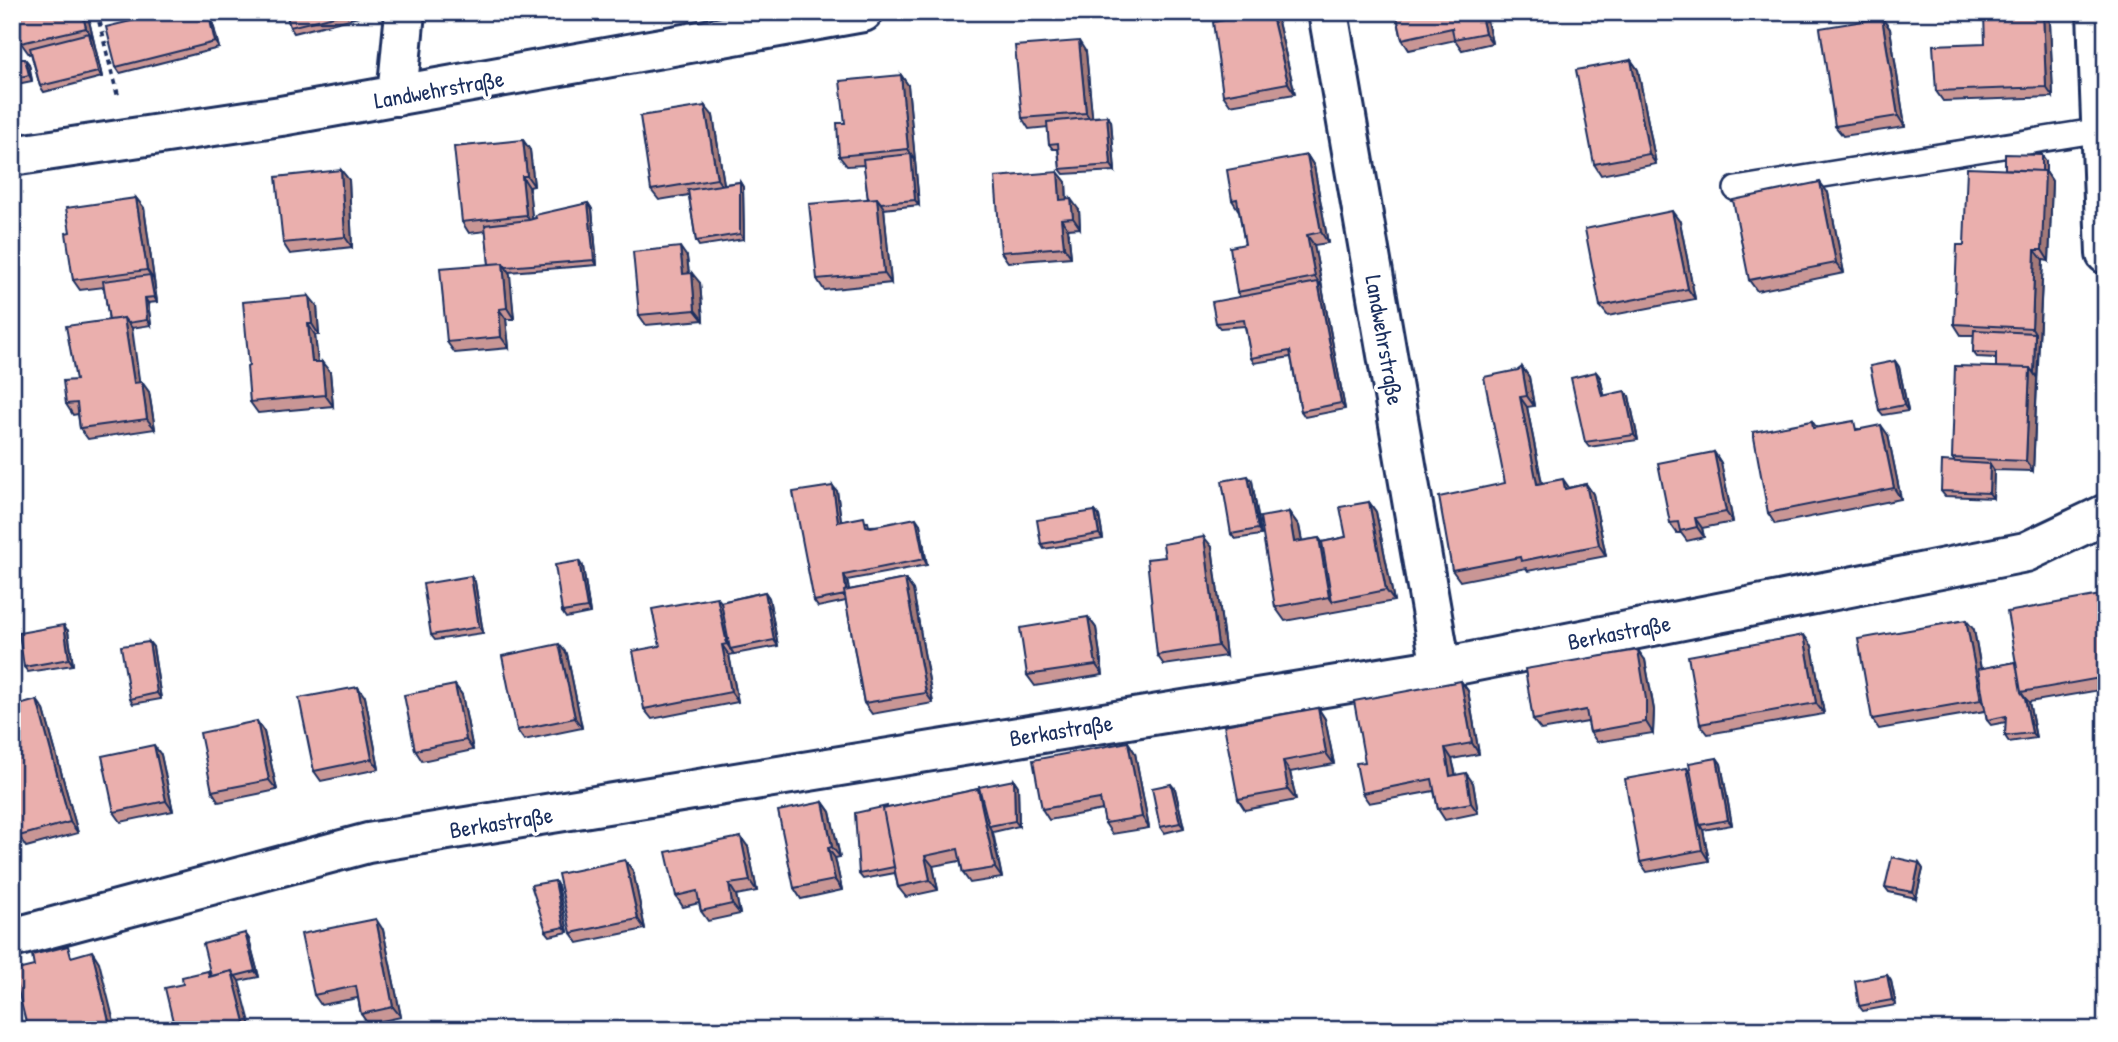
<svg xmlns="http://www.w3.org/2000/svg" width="2118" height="1042" viewBox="0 0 2118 1042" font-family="'Patrick Hand',sans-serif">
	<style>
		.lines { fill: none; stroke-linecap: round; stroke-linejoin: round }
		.service-casing { stroke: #1b2f5e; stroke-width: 28 }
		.minor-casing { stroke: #1b2f5e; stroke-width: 44 }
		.path { stroke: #1b2f5e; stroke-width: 4.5; stroke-dasharray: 5 5; stroke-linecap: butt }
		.service { stroke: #fff; stroke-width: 23 }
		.minor { stroke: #fff; stroke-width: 38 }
		.wall { fill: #c99695; stroke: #1b2f5e; stroke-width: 2 }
		.shaded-wall { fill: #a47a79; stroke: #1b2f5e; stroke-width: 2 }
		.building { fill: #eaafad; stroke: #1b2f5e; stroke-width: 2 }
		.labels { text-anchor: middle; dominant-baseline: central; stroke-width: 7; stroke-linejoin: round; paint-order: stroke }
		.street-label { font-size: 23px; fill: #1b2f5e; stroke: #fff }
	</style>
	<rect width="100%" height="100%" fill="#fff"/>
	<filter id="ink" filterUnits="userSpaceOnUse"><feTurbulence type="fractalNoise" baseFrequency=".0143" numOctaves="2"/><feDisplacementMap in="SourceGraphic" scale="14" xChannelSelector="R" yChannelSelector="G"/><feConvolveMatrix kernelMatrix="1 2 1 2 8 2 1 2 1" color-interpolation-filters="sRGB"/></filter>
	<g filter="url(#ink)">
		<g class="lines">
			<g class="service-casing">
				<path id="service" d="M1736,189L2101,130"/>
			</g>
			<g class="minor-casing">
				<path id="minor" d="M1328,12L1441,668
					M2097,12L2106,254
					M397,96L405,12
					M12,156L281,116L863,12
					M12,938L368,843L1441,668L2026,552L2106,514"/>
			</g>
			<path class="path" d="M97,12L118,96"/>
			<use href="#service" class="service"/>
			<use href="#minor" class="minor"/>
		</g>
		<path class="wall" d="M87,12L102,77L44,92L40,86L31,53L29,54L21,43Z
			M210,12L219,48L120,73L116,67Z
			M286,12H357L358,17L294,33L290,27Z
			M1271,12L1278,22L1295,94L1230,105L1223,95Z
			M1396,12H1485L1492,43L1462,50L1455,40L1409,50L1402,39Z
			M1882,18L1890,29L1905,127L1843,136L1835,126Z
			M2050,22L2053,97L1943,101L1936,91Z
			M1086,52L1092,117L1107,116L1111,121L1115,171L1064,174L1060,169L1058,149H1053L1049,144L1048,127L1029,129L1022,118Z
			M12,55L14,59H25L29,64L32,81L12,85Z
			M1631,60L1638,70L1656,164L1601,175L1594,164Z
			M901,75L908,85L919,205L884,209L891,283L824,290L817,279L868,199L864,165L847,166L839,156L845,123Z
			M713,116L724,184L740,182L743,187L744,239L699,246L696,241L689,195L659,200L651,190Z
			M523,140L530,150L534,186L529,187L532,219L588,203L592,209L597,265L509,272L514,319H506L509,348L455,353L447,342L489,264L486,231L469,233L462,222Z
			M1307,155L1314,166L1328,243L1314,245L1345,409L1305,417L1301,411L1291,357L1254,363L1251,358L1245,326L1220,328L1216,323L1240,297L1237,292L1245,244L1239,211L1232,200Z
			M2046,161V172L2052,181L2049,261L2043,260L2033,471L1994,470L1993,498L1945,496L1941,491L1955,462L1952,458L1996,367V358L1977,357L1973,352L1974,335H1961L1954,324L1964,245L2005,169Z
			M341,170L349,180L352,247L290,254L283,243Z
			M1058,172L1066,182L1067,200L1079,210L1080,228L1068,229L1071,257L1008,262L1001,252Z
			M1828,193L1844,273L1757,291L1749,280Z
			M136,198L144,208L157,302L148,303L151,325L131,328L139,382L149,392L155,429L88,439L80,428L78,414L73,415L66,404L76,380L109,320L104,287L80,290L73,280L70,232Z
			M1680,222L1695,299L1608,316L1600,306Z
			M687,257L689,273L700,283L703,320L646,325L639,315Z
			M317,306L319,335H315L318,362L330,372L333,406L258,413L250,402L249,366Z
			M1895,361L1899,367L1908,411L1883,415L1879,410Z
			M1522,367L1529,377L1534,406L1527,407L1542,483L1569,488L1586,484L1593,494L1606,556L1528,571L1526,568L1460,581L1452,570L1505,483Z
			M1596,372L1600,377L1604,396H1629L1638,440L1589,447L1585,442Z
			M1812,421L1817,428L1860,429L1888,435L1901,499L1775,524L1768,513Z
			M1714,452L1721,463L1733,522L1702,528L1704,537L1687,541L1681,533H1677L1670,523Z
			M1252,481L1261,535L1235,539L1231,534Z
			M837,491L841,521L868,522L869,526L920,524L927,565L847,580L849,590L905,579L913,590L933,703L872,714L864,703L846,601L818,607L814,601Z
			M1369,502L1376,512L1394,601L1285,621L1275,607L1289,512L1299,526L1302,541L1319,538L1322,542L1346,537Z
			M1095,511L1099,516L1103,539L1044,549L1041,544Z
			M1212,547L1226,656L1164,665L1157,655L1165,557Z
			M583,567L590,613L566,618L562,612Z
			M475,582L483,633L435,640L431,635Z
			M765,592L769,598L778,646L729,655L738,702L652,719L644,709L660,646L721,602Z
			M2106,594V689L2029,702L2036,738L2009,742L2005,736L2006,722L1991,725L1987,720L1985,711L1879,729L1872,719L1974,630L1981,669L2016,662Z
			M1088,617L1096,628L1103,675L1035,686L1027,675Z
			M68,631L73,665L28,672L24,667Z
			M149,642L153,647L161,699L133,704L130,699Z
			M1812,646L1824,714L1708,734L1700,724Z
			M567,654L582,728L524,740L517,730Z
			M1645,660L1654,710L1653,733L1597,742L1590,732L1588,722L1541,730L1533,720Z
			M1461,681L1468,691L1479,754L1452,759L1456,775L1473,783L1478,813L1445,820L1438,809L1434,791L1369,803L1362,793L1365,762Z
			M455,685L462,695L473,750L422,761L415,750Z
			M365,697L379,769L321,781L314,771Z
			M1318,708L1325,719L1334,764L1290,772L1296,800L1245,810L1238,799Z
			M44,710L78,833L26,847L19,836Z
			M264,732L277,790L219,802L212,791Z
			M1128,742L1135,753L1149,828L1112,834L1105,823L1103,810L1049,820L1042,809Z
			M161,755L173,811L121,822L114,812Z
			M1717,758L1721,764L1732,825L1703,830L1709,861L1647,872L1640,862L1691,774Z
			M1014,780L1018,786L1019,826L993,832L1002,878L970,883L963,873L960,861L933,866L938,890L906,897L898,887L895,873L863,879L859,874L888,808L978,789L980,792Z
			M1175,789L1184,828L1164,833L1160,827Z
			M823,802L830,812L840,857L835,858L842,890L801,899L794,888Z
			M748,847L757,891L736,895L740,914L708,921L701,911L699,903L683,907L676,896Z
			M1919,863L1923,869L1916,898L1889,892L1885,887Z
			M633,871L645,929L578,943L571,933Z
			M558,886L568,932L550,936L546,931Z
			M383,930L401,1017L368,1024L361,1014L358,998L321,1005L314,995Z
			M245,933L249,939L259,977L239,981L183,984L208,971L211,976Z
			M1887,975L1891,981L1896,1005L1863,1011L1859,1006Z"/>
		<path class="shaded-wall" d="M82,12H87L93,38L86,28Z
			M208,12H210L219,48L215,42Z
			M1271,12L1278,22L1295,94L1288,83Z
			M1480,12H1485L1492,43L1485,33Z
			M2043,12L2050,22L2053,97L2046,87Z
			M1882,18L1890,29L1905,127L1898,116Z
			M89,33L93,38L102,77L98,72Z
			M1079,41L1086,52L1093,124L1086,113Z
			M25,59L29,64L32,81L29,75Z
			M1631,60L1638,70L1656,164L1649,154Z
			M901,75L908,85L915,160L908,149Z
			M705,106L713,116L725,190L717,179Z
			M1107,116L1111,121L1115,171L1111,165Z
			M523,140L530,150L534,186L527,176Z
			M911,154L915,160L919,205L915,200Z
			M1307,155L1314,166L1328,243L1321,232Z
			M2042,155L2046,161V172L2052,181L2049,261L2042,250Z
			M341,170L349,180L352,247L345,237Z
			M1058,172L1066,182L1067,210L1060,200Z
			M522,176L529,187L533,226L526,215Z
			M740,182L743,187L744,239L740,234Z
			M1820,182L1828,193L1844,273L1836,263Z
			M136,198L144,208L154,280L147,270Z
			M877,198L884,208L891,283L884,273Z
			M1071,199L1079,210L1080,228L1073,218Z
			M588,203L592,209L597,265L594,260Z
			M1672,211L1680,222L1695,299L1688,289Z
			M1061,219L1068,229L1071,257L1064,247Z
			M1307,235L1314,245L1322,287L1315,277Z
			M680,247L687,257L690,285L683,274Z
			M2035,250L2043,260L2037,378L2034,373L2035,333L2032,328Z
			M503,263L510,274L514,319L507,308Z
			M692,273L700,283L703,320L695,310Z
			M150,275L154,280L157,302L154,297Z
			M1318,282L1322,287L1345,409L1341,403Z
			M309,296L317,306L319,335L312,324Z
			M145,298L148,303L151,325L147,320Z
			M499,309L506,319L509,348L501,337Z
			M124,318L132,328L141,394L134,383Z
			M308,324L315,335L319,373L312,362Z
			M1895,361L1899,367L1908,411L1904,405Z
			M322,362L330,372L333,406L325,395Z
			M1522,367L1529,377L1534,406L1527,396Z
			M2030,368L2037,378L2033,471L2026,461Z
			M1596,372L1600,377L1606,402L1602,396Z
			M142,382L149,392L155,429L147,419Z
			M1625,391L1629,396L1638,440L1634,435Z
			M1520,397L1527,407L1544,495L1537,484Z
			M1881,425L1888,435L1901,499L1894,488Z
			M1714,452L1721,463L1733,522L1726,512Z
			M1990,464L1994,470L1993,498L1989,493Z
			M1248,476L1252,481L1261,535L1258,529Z
			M1563,479L1570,489H1565Z
			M1586,484L1593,494L1606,556L1599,545Z
			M833,486L837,491L842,527L838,522Z
			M1369,502L1376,512L1394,601L1386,590Z
			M1095,511L1099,516L1103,539L1099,534Z
			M1289,512L1299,526L1305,557L1294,542Z
			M916,518L920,524L927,565L924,559Z
			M1695,518L1702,528L1704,537L1697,527Z
			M1204,537L1212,547L1226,656L1218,646Z
			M1319,538L1329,552L1332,601L1329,597Z
			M579,561L583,567L590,613L587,608Z
			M844,575L847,580L851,600L847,595Z
			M471,576L475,582L483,633L479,627Z
			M905,579L913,590L933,703L926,693Z
			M765,592L769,598L778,646L774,640Z
			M717,597L725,607L730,649L734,654L727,644Z
			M1088,617L1096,628L1103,675L1096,665Z
			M1966,620L1974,630L1988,710L1981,700Z
			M64,625L68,631L73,665L69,659Z
			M1804,635L1812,646L1824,714L1816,703Z
			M149,642L153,647L161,699L157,693Z
			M559,644L567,654L582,728L575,718Z
			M722,645L729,655L738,702L731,692Z
			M1638,650L1645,660L1654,710L1653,733L1646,722Z
			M1461,681L1468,691L1479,754L1472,743Z
			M455,685L462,695L473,750L466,740Z
			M358,687L365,697L379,769L372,759Z
			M2025,698L2029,702L2036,738L2032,733Z
			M37,700L44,710L78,833L70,822Z
			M1318,708L1325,719L1334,764L1326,753Z
			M257,721L264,732L277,790L269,780Z
			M1128,742L1135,753L1149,828L1142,817Z
			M154,745L161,755L173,811L166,801Z
			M1445,748L1452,759L1458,786L1450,776Z
			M1717,758L1721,764L1732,825L1728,820Z
			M1283,761L1290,772L1296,800L1288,790Z
			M1687,768L1694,778L1700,825L1703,830L1709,861L1702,850Z
			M1466,773L1473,783L1478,813L1471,803Z
			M1014,780L1018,786L1019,826L1015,821Z
			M1171,784L1175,789L1184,828L1180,823Z
			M978,789L986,799L989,826L992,832L1002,878L995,868Z
			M823,802L830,812L840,857L832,847Z
			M741,837L748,847L757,891L750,881Z
			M828,848L835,858L842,890L835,880Z
			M925,856L933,866L938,890L930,880Z
			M625,860L633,871L645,929L638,919Z
			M1919,863L1923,869L1916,898L1913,892Z
			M555,881L558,886L568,932L564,927Z
			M729,884L736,895L740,914L732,904Z
			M376,919L383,930L401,1017L393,1007Z
			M245,933L249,939L259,977L255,971Z
			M92,951L99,962L116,1030H111Z
			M232,971L239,981L252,1030H247Z
			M1887,975L1891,981L1896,1005L1892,1000Z"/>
		<path class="building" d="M14,12H82L86,28L21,43Z
			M168,12H208L215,42L116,67L106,27Z
			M286,12H350L290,27Z
			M1271,12L1288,83L1223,95L1213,22Z
			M1396,12H1480L1485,33L1454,39L1452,28L1402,39Z
			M2029,12H2043L2046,87L1936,91L1933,45L1985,43L1984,15Z
			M1882,18L1898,116L1835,126L1820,28Z
			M89,33L98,72L40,86L30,48Z
			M1079,41L1086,113L1022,118L1015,46Z
			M12,59H25L29,75L12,79Z
			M1631,60L1649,154L1594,164L1576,70Z
			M901,75L908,149L839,156L837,123H845L840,81Z
			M705,106L717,179L651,190L640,116Z
			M1107,116L1111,165L1060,169L1058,143L1049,144L1047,122Z
			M523,140L527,176H522L526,215L462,222L454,147Z
			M911,154L915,200L881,203L877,198L868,199L863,159Z
			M2005,154L2042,155V171L2005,169Z
			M1307,155L1321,232L1307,235L1315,277L1237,292L1230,247L1245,244L1237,199L1232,200L1227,170Z
			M1967,168L2045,171L2042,250H2035L2032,328L1954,324L1957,245H1964Z
			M341,170L345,237L283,243L276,177Z
			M1058,172L1060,200L1071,199L1073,218L1061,219L1064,247L1001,252L995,177Z
			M740,182V234L696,241L688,190Z
			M1820,182L1836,263L1749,280L1733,200Z
			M136,198L147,270L73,280L66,233L70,232L66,208Z
			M877,198L884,273L817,279L809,204Z
			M588,203L594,260L506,267L503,263L489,264L485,225L529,220L536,218L535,215Z
			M1672,211L1688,289L1600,306L1585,229Z
			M680,247L683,274L692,273L695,310L639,315L633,252Z
			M503,263L507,308L499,309L501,337L447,342L440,268Z
			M150,275L154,297L145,298L147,320L128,323L124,318L109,320L103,281Z
			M1318,282L1341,403L1301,411L1290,351L1251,358L1244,320L1216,323L1212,302Z
			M309,296L312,324H308L312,362H322L325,395L250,402L247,367L249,366L243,302Z
			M124,318L134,383L142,382L147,419L80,428L77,403L66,404L63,381L76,380L66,326Z
			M1974,330L2035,333L2034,373L2030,368L1996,367V353L1973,352Z
			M1895,361L1904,405L1879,410L1870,366Z
			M1955,366L2030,368L2026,461L1952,458Z
			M1522,367L1527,396L1520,397L1537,484L1563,479L1565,489L1586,484L1599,545L1521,561L1520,557L1452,570L1439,497L1505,483L1484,377L1518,370Z
			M1596,372L1602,396L1625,391L1634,435L1585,442L1571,378Z
			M1812,421L1813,428L1854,421L1856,430L1881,425L1894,488L1768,513L1753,432Z
			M1714,452L1726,512L1695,518L1697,527L1680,531L1678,522L1670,523L1658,463Z
			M1942,461L1990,464L1989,493L1941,491Z
			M1248,476L1258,529L1231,534L1222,481Z
			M833,486L838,522L864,517L866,526L871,527L916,518L924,559L844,575L846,590L844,591L845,595L814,601L793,492Z
			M1369,502L1386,590L1332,601L1322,542L1346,537L1340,507Z
			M1095,511L1099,534L1041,544L1037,520Z
			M1289,512L1294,542L1319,538L1329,597L1275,607L1260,517Z
			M1204,537L1218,646L1157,655L1147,559L1165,557L1163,544Z
			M579,561L587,608L562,612L555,565Z
			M471,576L479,627L431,635L423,584Z
			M905,579L926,693L864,703L844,591Z
			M765,592L774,640L730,649L721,602Z
			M2106,594V677L2021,692L2007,612Z
			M717,597L727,644L722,645L731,692L644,709L633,651L660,646L652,609Z
			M1088,617L1096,665L1027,675L1020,628Z
			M1966,620L1981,700L1872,719L1858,639Z
			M64,625L69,659L24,667L19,633Z
			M1804,635L1816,703L1700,724L1688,656Z
			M149,642L157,693L130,699L121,646Z
			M559,644L575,718L517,730L502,656Z
			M1638,650L1646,699V722L1590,732L1586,710L1533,720L1525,669Z
			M2016,662L2021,692L2025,698L2032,733L2005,736L2006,716L1987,720L1978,669Z
			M1461,681L1472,743L1445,748L1450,776L1466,773L1471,803L1438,809L1432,779L1362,793L1356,763L1365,762L1354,701Z
			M455,685L466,740L415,750L404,695Z
			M358,687L372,759L314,771L299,698Z
			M37,700L70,822L19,836L12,812V707Z
			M1318,708L1326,753L1283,761L1288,790L1238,799L1224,725Z
			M257,721L269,780L212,791L200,733Z
			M1128,742L1142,817L1105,823L1100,799L1042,809L1033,760Z
			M154,745L166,801L114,812L102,756Z
			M1717,758L1728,820L1700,825L1689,763Z
			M1687,768L1702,850L1640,862L1625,779Z
			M1014,780L1015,821L989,826L979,787Z
			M1171,784L1180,823L1160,827L1152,788Z
			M978,789L995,868L963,873L958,849L925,856L930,880L898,887L883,809Z
			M823,802L832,847L828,848L835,880L794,888L778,811Z
			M887,806V808L883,809L894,867L859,874L855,813Z
			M741,837L750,881L729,884L732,904L701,911L697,891L676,896L666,852Z
			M1892,857L1919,863L1913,892L1885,887Z
			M625,860L638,919L571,933L558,874Z
			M555,881L564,927L546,931L531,885Z
			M376,919L393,1007L361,1014L356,986L314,995L301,934Z
			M245,933L255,971L235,976L232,971L211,976L203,944Z
			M68,946L71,957L92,951L111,1030H28L13,971L34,966L32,955Z
			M208,971L209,977L232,971L247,1030H175L165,988L183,984L182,977Z
			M1887,975L1892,1000L1859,1006L1855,981Z"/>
	</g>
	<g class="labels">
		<g class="street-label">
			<text transform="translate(439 89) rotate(-10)">Landwehrstraße</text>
			<text transform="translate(1385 340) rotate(80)">Landwehrstraße</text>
			<text transform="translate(1619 632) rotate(-11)">Berkastraße</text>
			<text transform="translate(1061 730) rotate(-9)">Berkastraße</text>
			<text transform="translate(501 822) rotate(-9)">Berkastraße</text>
		</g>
	</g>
	<rect width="2118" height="1042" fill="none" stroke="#fff" stroke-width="42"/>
	<rect x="21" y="21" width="2076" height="1000" fill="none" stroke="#1b2f5e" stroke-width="2.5" filter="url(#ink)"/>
</svg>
